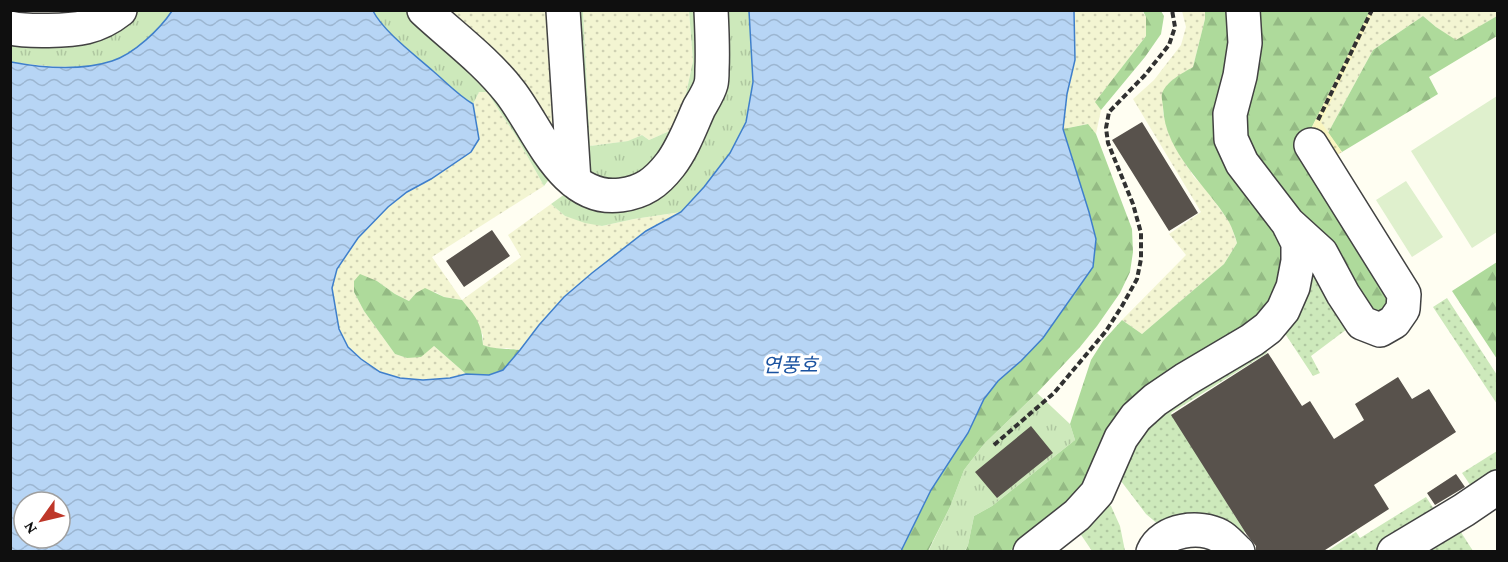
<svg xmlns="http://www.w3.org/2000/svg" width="1508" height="562" viewBox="0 0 1508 562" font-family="'Crimson Pro','Noto Sans KR',serif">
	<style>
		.farmland { fill: url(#farmland-dots) }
		.grass { fill: url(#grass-tufts) }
		.forest { fill: url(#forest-firs) }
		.sand { fill: url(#sand-dots) }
		.park { fill: url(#park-dots) }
		.pitch { fill: #dff0cd }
		.water { fill: url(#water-waves); stroke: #3f7fcb; stroke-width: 1.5; fill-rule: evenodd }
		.building { fill: #58524c }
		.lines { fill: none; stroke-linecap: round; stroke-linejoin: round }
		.minor-casing { stroke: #424242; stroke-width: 36 }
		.path { stroke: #313131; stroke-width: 4; stroke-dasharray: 6 3; stroke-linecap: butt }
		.minor { stroke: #fff; stroke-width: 33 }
		.labels { text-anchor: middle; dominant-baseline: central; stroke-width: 6; stroke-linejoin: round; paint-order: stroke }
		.water-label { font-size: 20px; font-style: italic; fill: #1a52a0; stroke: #fff }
	</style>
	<defs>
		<pattern id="farmland-dots" width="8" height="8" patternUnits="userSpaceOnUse" patternTransform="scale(1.5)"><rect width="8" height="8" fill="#f3f5d2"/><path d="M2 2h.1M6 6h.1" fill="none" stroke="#cfd1b3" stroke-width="1.8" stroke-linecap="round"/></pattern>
		<pattern id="grass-tufts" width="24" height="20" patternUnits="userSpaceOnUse" patternTransform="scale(1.5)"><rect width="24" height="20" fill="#cde9bb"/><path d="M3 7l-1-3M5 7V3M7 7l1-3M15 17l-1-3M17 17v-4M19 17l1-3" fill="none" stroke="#afc7a0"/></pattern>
		<pattern id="forest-firs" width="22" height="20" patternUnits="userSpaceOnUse" patternTransform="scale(1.5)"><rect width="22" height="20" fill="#aeda9b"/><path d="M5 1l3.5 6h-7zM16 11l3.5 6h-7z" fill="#94ba84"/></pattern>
		<pattern id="sand-dots" width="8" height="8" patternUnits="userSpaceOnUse" patternTransform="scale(1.5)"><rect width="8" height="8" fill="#f9f5bf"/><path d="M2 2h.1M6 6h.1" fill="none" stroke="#d4d1a3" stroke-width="1.8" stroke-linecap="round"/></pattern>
		<pattern id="park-dots" width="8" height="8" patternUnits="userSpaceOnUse" patternTransform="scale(1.5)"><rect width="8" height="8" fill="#cde9bb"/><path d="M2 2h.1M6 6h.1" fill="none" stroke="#afc7a0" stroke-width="1.8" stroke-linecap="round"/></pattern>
		<pattern id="water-waves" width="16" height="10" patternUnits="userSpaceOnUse" patternTransform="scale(1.5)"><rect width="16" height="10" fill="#b7d5f5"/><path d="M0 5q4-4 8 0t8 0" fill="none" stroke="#9cb6d1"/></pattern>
	</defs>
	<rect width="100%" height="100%" fill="#fffef2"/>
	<path class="farmland" d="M442,11H554L566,155Z
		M583,11H689L693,61L686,94L672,130L649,140L642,135L629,141L590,146Z
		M1074,11H1142L1146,17V36L1096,101L1101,110L1096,134L1087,124L1063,129L1067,94L1075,60Z
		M1182,11H1205V19L1193,67L1171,81L1163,93V113L1170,136L1183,160L1194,177L1205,188L1230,223L1237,243L1224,264L1142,334L1122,320L1186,255L1169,234L1201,212L1133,99L1154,80L1181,45L1186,27Z
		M1374,11H1497V16L1456,41L1436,27L1423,16L1373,50L1328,133L1320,122Z
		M479,92H487L516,136L544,186L432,257L462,300L521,257L508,235L551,204L565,216L602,226L634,219L681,212L646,231L592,273L564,297L539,325L520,350L506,348L494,349L483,345V335L462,300L444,297L435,292L416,293L409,301L395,294L377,281H354V292L364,311L395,354L407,358L434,346L466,374L450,378L423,380L400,378L380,372L361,359L348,347L339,329L332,288L337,269L346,255L358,238L388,207L407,192L431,179L479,139L473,104Z"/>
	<path class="grass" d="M136,11H172C160,29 134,54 113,61C80,71 44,66 11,62V38L123,21Z
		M373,11H412L486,77L550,178L544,186L516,136L487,92H479L473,104C458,95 447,83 433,71C415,55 384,32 373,11Z
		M568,11H583L590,146L628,141L642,135L649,140L672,130L686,94L693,61L689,11H703L704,77L651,171L615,184L583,170Z
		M716,11H749L753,82L746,122L730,153L704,187L681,212L634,219L602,226L585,223L565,216L551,204L569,191L668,179Z
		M1037,393L1070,424L1075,440L992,506L974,516L968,545L965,551L928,552L950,507L964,470L984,444Z"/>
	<path class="forest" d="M1143,11H1161L1164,16L1161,34L1145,57L1101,110L1095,102L1146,36V17Z
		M1205,11H1232L1227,46L1223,108L1281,222L1283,278L1263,312L1087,480C1074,496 1026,548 1007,551C996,554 977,551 965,552L968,545L974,516L992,506L1075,440L1070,424L1091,360L1103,341L1122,320L1142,334L1224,264L1237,243C1235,236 1232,228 1229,222C1207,185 1165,154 1163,107C1163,104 1161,97 1162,94C1166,81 1183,73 1193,67L1205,19Z
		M1251,11H1370L1310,131L1400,295C1389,306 1385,315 1368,309L1249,158L1240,99Z
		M1423,16L1436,27L1456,40L1497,16V36L1429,77L1438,94L1342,152L1328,133L1373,50Z
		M1088,124L1096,134L1132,229L1133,252L1130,272L1120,293L1097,326L1080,347L1037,393L984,444L964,470L950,507L928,551L901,552L931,490L968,433L984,399L998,381L1021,361L1043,338L1093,267L1096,239L1089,212L1063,129Z
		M1497,262V359L1452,291Z
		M360,274L377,281L395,294L409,301L416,293L425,288L444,297L462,300C475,316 482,323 483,345C497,350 506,348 520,350L503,370L489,375L466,374L434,346L421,357L407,358L395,354L364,311L354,292V281Z"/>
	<path class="sand" d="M1370,11H1374L1321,122L1342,152L1325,163L1310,131Z"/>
	<path class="park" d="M1309,261L1347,329L1311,356L1320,373L1313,376L1284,332Z
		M1447,298L1497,375V404L1433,307Z
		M1263,339L1267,353L1171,413L1245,532L1237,536L1159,525L1146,514L1121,481L1117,466L1148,420Z
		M1497,451V474L1473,489L1462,473Z
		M1426,497L1436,512L1374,551L1326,552L1356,532L1360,538Z
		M1102,500L1111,506L1120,526L1125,551H1092L1073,523Z
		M1457,526L1473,551L1408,552Z"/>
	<path class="pitch" d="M1497,96V232L1472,248L1411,151Z
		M1406,181L1443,237L1412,257L1376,200Z"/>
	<path class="water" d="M172,11H373C384,32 415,55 433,71C447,83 458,95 473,104L479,139L471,152L431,179L407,192L388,207L358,238L337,269L332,288L339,329L348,347L361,359L380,372L400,378L423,380L450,378L466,374L489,375L503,370L520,350L539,325L564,297L592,273L646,231L681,212L704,187L730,153L746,122L753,82L749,11H1074L1075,60L1067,94L1063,129L1089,212L1096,239L1093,267L1043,338L1021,361L998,381L984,399L968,433L931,490L901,551H11V62C43,68 81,71 112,61C134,54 160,29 172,11ZM24,502H60V538H24Z"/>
	<path class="building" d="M1142,122L1198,213L1169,231L1112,140Z
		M492,230L510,256L464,287L446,261Z
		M1268,353L1302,406L1310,401L1334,439L1364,420L1355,404L1398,377L1412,399L1429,389L1456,432L1374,485L1389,509L1322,552H1256V546L1247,535L1171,415Z
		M1031,426L1053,453L997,498L975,472Z
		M1456,474L1465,487L1435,505L1427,493Z"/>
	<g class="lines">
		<g class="minor-casing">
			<path id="minor" d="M424,10C453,37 486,61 510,92C539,129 563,203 621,195C643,192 656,183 670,165C683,148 690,128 699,108C703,101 709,92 711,84C712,80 712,74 712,70C713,50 712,30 711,10
				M563,10L574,181
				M10,28C27,32 70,31 86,27C98,24 110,18 120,10
				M1288,223L1321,253L1343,294L1362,323L1380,330L1394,322L1403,309L1404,294L1311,145
				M1030,552L1077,515L1097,493L1121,438L1136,417L1155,400L1186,379L1252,340L1268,328L1283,310L1293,287L1298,261V243L1288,223L1242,163L1231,139L1230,114L1240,76L1245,43L1243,10
				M1153,552C1163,529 1200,525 1220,536C1226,539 1232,547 1238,552
				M1394,552L1464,510L1498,487"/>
		</g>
		<path class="path" d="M1318,120L1372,10
			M994,445L1054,393L1106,331L1122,306L1137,279L1141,259V233L1133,204L1108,143L1106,128L1109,112L1145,75L1169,45L1175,27L1172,10"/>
		<use href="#minor" class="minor"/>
	</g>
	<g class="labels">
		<g class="water-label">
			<text x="790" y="365">연풍호</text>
		</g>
	</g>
	<rect width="1508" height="562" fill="none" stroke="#0f0f0f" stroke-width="24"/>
	<g transform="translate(42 520) rotate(236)"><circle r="28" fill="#ffffff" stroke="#9f9f9f" stroke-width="1.5"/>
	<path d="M0-4.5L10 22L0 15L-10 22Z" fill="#be3729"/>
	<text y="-9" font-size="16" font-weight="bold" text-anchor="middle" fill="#0f0f0f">N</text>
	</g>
</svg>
